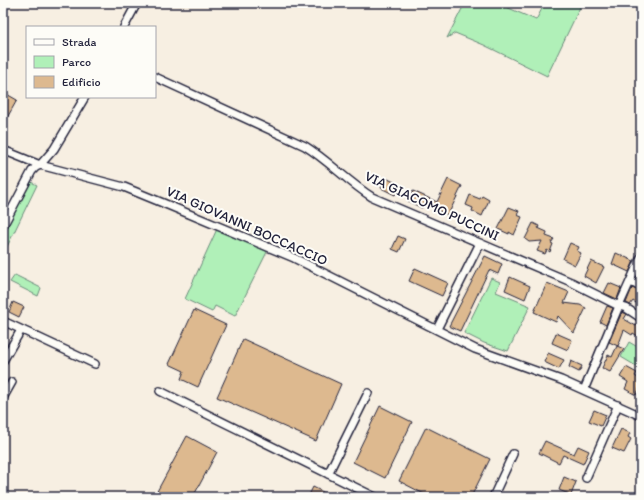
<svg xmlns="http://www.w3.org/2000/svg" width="644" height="500" viewBox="0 0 644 500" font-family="Itim,sans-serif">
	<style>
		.green { fill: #b0f0b8; stroke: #69897a }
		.building { fill: #ddb98f; stroke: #22223b }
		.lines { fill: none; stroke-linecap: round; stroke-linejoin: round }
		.minor-casing { stroke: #22223b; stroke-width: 10 }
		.minor { stroke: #fdfcf7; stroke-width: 7 }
		.labels { text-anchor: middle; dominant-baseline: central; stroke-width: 4; stroke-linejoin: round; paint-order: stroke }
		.street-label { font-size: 14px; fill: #22223b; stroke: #fdfcf7 }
	</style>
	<rect width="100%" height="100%" fill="#f7efe2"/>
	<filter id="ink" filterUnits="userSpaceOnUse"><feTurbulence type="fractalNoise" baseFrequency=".025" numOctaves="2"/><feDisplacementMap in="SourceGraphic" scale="8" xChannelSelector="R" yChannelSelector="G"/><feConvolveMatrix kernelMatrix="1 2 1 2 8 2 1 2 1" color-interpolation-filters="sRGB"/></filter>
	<g filter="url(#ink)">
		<path class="green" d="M465,3H505L504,6L536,20L545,3H582L547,76L484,45L455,33L447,38Z
			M29,181L37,185L3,255V226Z
			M217,229L268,250L235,316L215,306L212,312L185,299Z
			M15,275L41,288L38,296L10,282Z
			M491,278L500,282L496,292L530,306L508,351L484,343L464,333Z
			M629,342L641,349V369L621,357Z"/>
		<path class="building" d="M3,92L17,100L3,125Z
			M386,178L400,185L395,195L381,188Z
			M448,179L462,186L448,215L424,204L422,208L408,201L413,191L437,202Z
			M470,195L480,199L482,196L489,200L482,216L472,211L473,208L466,205Z
			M509,207L519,211L517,215L522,217L514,235L509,232V234L498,229Z
			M533,223L539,226L538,228L547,232L546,236L554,239L551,243L553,244L550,252L547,250L545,254L537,251L542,241L529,242L525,239Z
			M398,236L405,239L399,252L392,249Z
			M570,243L579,247L577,251L581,253L575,265L563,259Z
			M616,253L634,261L629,272L612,264Z
			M485,256L502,264L498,274L489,270L460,331L449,326Z
			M591,261L604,267L596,283L584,276Z
			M415,268L448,283L442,296L409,281Z
			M510,277L530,286L525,299L505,290Z
			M547,283L569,292L564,303L580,305L586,308L574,333L558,316L556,322L534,312Z
			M609,283L621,288L617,299L604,293Z
			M632,288L641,292V306L633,301L630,305L626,303Z
			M13,302L24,307L19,317L9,312Z
			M607,306L613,308L606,325L600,322Z
			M194,310L226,325L198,387L181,379L184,371L169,364Z
			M622,312L627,314L624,319L636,326L639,322L641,323V338L633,333L632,335L624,330L618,346L609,342Z
			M556,333L572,340L568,350L552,343Z
			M243,339L341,384L316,441L217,397Z
			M617,346L624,349L610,372L602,368L608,355L612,357Z
			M548,353L564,360L559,369L544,362Z
			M571,361L582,366L579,372L569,367Z
			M626,367L637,373L635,376L641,380V385L636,395L625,389L628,382L620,377Z
			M380,406L412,422L385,478L353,462Z
			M594,410L606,415L601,426L589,421Z
			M426,427L490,459L471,497H430L399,481Z
			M621,429L630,433L628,437L631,439L624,453L612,448Z
			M187,436L217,452L193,497H154Z
			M545,441L574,454L578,446L589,451L583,464L563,455L559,463L539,453Z
			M564,477L576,482L571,495L559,490Z
			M313,487L333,497H308Z"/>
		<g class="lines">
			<g class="minor-casing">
				<path id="minor" d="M124,27L137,3
					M155,77L305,146C329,161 348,182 372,197L571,282L619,306L626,308L641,318
					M3,150L40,165L124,187L163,203L294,258L475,349L561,380L641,416
					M3,226L32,171L36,167L40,165L54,149L85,97
					M631,282L641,287
					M3,321L95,364
					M437,329L480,243
					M3,361L21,330
					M584,390L619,306L641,257
					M160,391L375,497
					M3,398L12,382
					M328,474L368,393
					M586,478L618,405
					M493,497L513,454"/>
			</g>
			<use href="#minor" class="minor"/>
		</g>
	</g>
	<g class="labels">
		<g class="street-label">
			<text transform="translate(432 206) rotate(25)">VIA GIACOMO PUCCINI</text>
			<text transform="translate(247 226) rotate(24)">VIA GIOVANNI BOCCACCIO</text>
		</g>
	</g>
	<rect width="644" height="500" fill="none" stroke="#fdfcf7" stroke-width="16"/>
	<rect x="8" y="8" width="628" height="484" fill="none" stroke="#22223b" stroke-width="1.5" filter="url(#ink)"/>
	<rect x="26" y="26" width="130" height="72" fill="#fdfcf7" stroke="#a5a5ac"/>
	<rect x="34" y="39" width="20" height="6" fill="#fdfcf7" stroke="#a5a5ac"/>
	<text x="62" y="46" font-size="12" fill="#22223b">Strada</text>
	<rect x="34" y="56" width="20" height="12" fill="#b0f0b8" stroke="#a5a5ac"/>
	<text x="62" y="66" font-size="12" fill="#22223b">Parco</text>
	<rect x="34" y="76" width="20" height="12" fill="#ddb98f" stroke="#a5a5ac"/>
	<text x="62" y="86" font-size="12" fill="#22223b">Edificio</text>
</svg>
